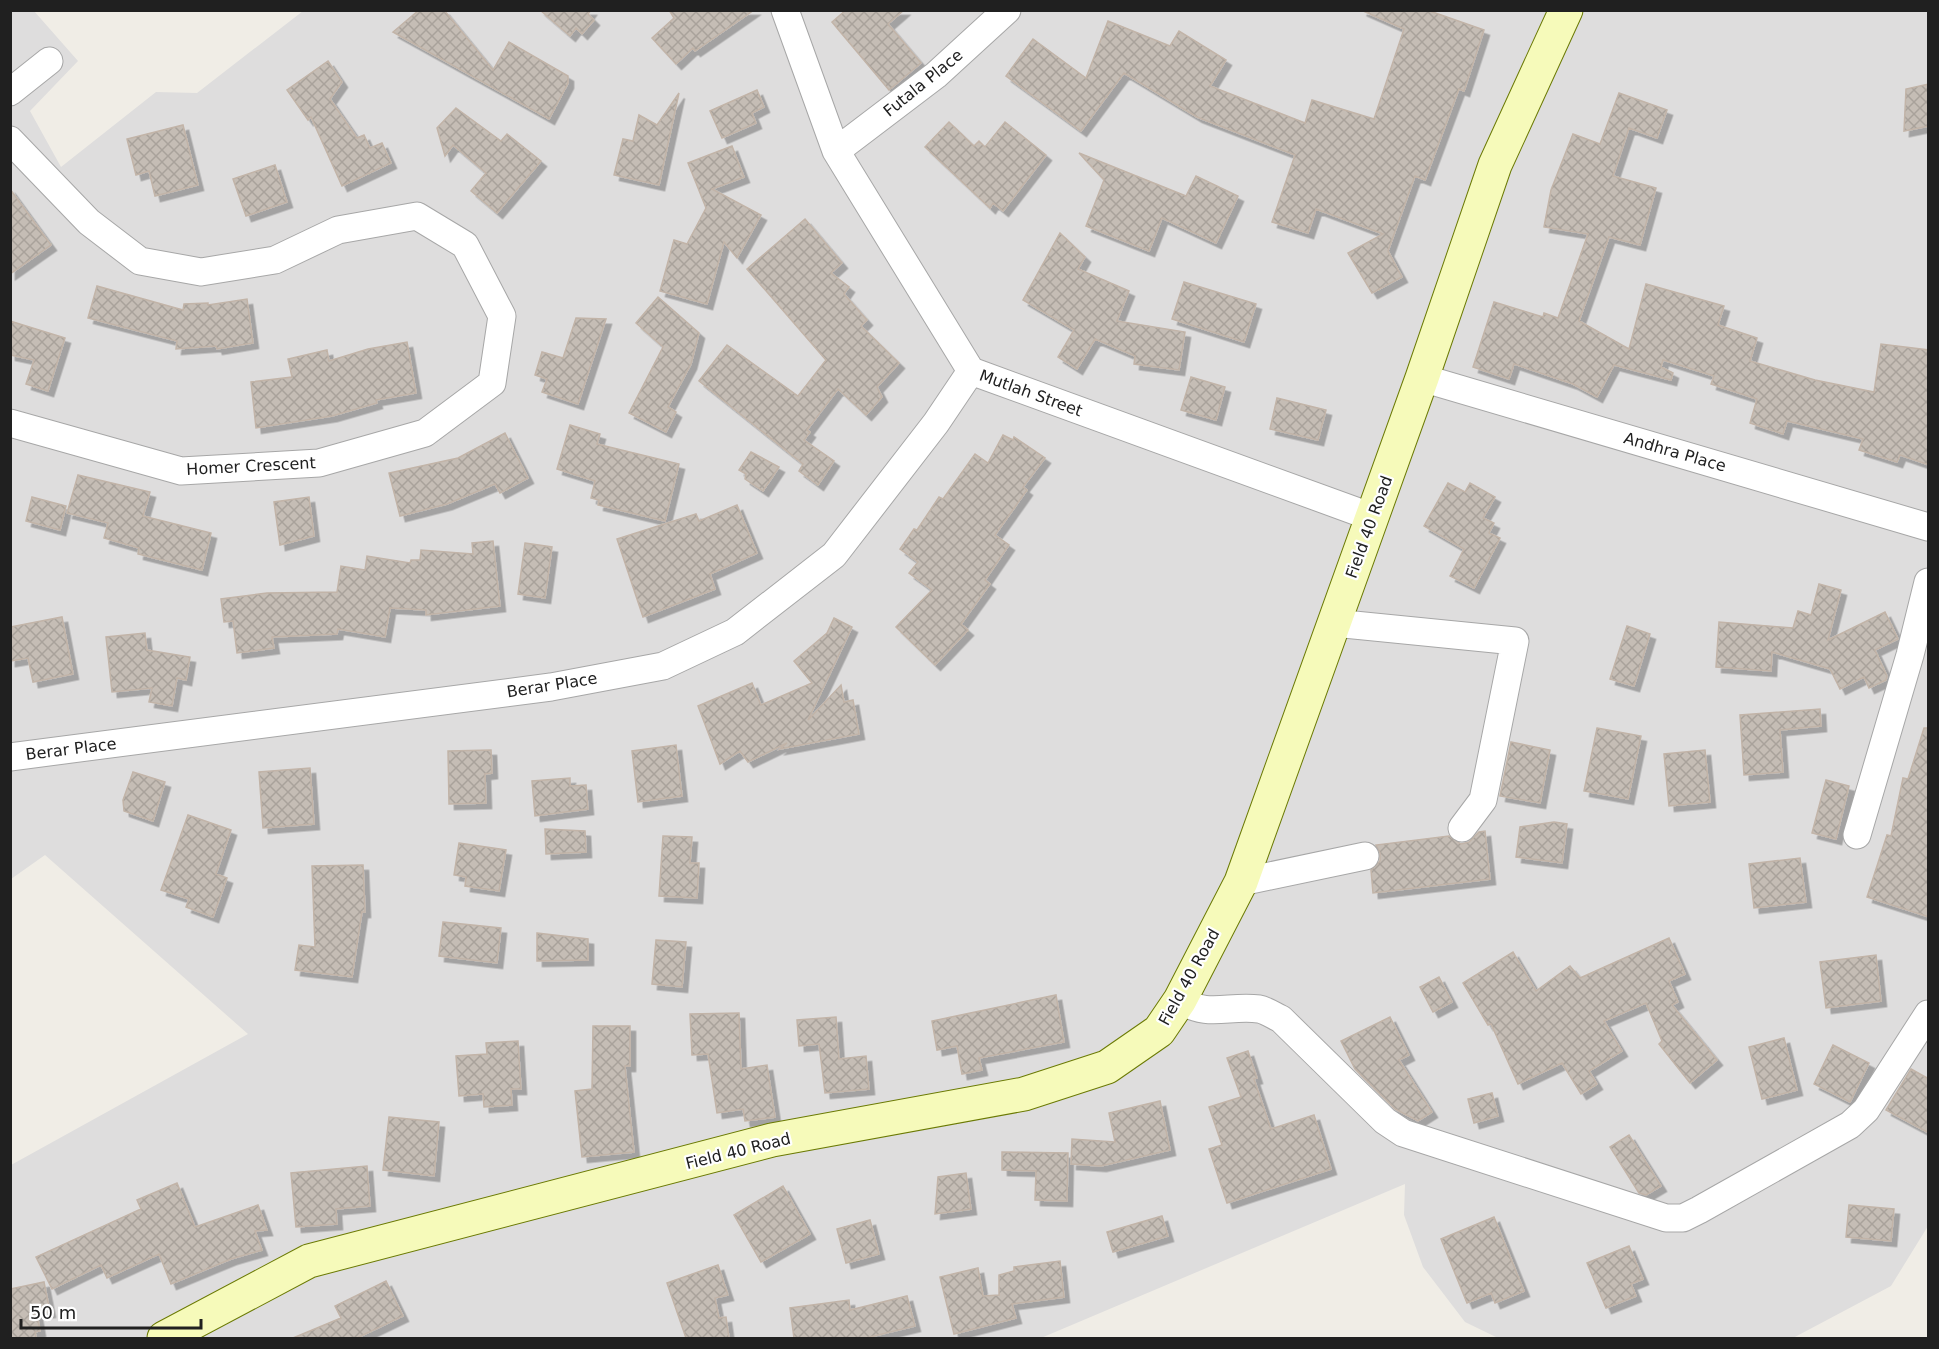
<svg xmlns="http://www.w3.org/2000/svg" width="1939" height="1349" viewBox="0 0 1939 1349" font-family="'DejaVu Sans',sans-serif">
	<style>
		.residential { fill: #dedddd }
		.building { fill: url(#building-cross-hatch); stroke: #c2b4a8; stroke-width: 1.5; filter: url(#shadow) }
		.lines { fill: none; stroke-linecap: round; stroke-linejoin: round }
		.street-casing { stroke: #a7a7a7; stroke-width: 29 }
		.secondary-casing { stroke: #6b7a04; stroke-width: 35 }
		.street { stroke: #fff; stroke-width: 27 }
		.secondary { stroke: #f6faba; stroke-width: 33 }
		.labels { text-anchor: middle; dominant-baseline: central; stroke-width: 4.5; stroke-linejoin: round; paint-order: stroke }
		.street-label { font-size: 16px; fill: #202020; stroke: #fff }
	</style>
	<defs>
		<pattern id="building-cross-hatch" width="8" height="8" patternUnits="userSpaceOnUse" patternTransform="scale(1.5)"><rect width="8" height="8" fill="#c5bdb5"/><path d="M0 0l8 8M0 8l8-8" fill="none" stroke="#a9a29b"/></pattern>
		<filter id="shadow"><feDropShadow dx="5.5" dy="5.5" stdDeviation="0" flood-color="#0004"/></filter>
	</defs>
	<rect width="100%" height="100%" fill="#f0ede6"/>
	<path class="residential" d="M11,11H34L78,61L30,111L61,167L156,92L197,93L303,11H1928V1226L1891,1286L1793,1338H1498L1465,1322L1423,1267L1404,1215L1405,1184L1041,1338H11V1165L248,1034L45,855L11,879Z"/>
	<path class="building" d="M419,10H444L493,70L509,42L568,76V83L549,119L393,32Z
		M540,10H591L588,14L594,20L582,34L576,28L570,36Z
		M669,10H754L695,51L693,48L676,64L652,38L674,18Z
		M846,10H904L888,24L921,63L889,90L832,22Z
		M1361,10H1427L1484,30L1464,91L1459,89L1425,180L1415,176L1388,251L1402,277L1372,293L1348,253L1383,234L1316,209L1308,233L1272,222L1295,155L1197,117L1124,73L1081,131L1006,76L1033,39L1086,78L1108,21L1170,46L1179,31L1226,60L1210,86L1305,123L1312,100L1374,119L1404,29Z
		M328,61L342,82L330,99L357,138L364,135L370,148L382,143L391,163L342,186L311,117L308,120L287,90Z
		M1929,84V126L1904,131L1906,89Z
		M757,90L764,107L752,113L756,123L722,138L710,111Z
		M679,93L659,185L614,175L623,139L633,141L639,115L657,125Z
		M1619,93L1667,110L1657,138L1629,128L1613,176L1656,188L1640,245L1609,237L1579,321L1629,349L1646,284L1724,306L1718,325L1757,338L1750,361L1815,380L1874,392L1881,344L1929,350V465L1900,455L1897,462L1859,450L1863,439L1787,421L1783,434L1750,423L1757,399L1711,384L1714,376L1663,360L1661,367L1673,373L1671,380L1614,365L1597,397L1573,384L1514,364L1509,379L1473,367L1494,302L1543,317L1544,313L1558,318L1588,234L1544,227L1551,190L1573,134L1600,144Z
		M456,108L501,141L507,134L541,161L497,213L471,191L486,173L453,145L445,156L437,128Z
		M949,122L974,146L979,141L985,147L1005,122L1046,155L1003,211L993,203L990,208L925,147Z
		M183,125L198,185L155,196L149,171L136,175L127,139Z
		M732,146L744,177L712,189L761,215L737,258L724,242L707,304L660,291L674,240L687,244L706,208L688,163Z
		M1079,153L1186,196L1196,176L1238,196L1216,243L1162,218L1149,251L1086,226L1104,180Z
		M275,165L287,202L246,216L233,179Z
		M10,189L51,245L10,274Z
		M805,219L842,263L831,273L849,287L844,294L867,320L861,326L899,363L877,387L882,397L866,415L838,389L807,430L810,432L804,440L834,461L818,485L799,471L803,464L699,381L727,345L798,396L826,360L747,269Z
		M1060,233L1085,257L1078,269L1129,291L1117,321L1185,332L1179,370L1134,364L1135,356L1095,339L1077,369L1058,357L1074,330L1023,300Z
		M1184,282L1256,304L1244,342L1172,319Z
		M97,286L183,310L184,304L208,303V305L247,299L253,343L217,349L216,346L176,349L177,341L88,318Z
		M658,297L699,333L691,364L668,407L676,412L666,432L629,413L663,347L636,323Z
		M576,318L606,319L578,404L542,392L547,379L535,375L542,352L563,358Z
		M10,321L65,338L48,391L26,384L34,360L10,355Z
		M407,342L416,393L376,400L377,403L332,416L256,428L251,382L292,377L288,359L327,350L329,361L368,349Z
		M1191,377L1225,387L1216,420L1181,410Z
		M1277,398L1326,410L1318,440L1270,429Z
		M570,425L600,434L597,444L679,464L665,521L598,505L599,500L591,498L595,481L557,469Z
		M505,433L528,478L500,493L495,484L447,504L400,516L389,473L458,458Z
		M1003,435L1013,440L1014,437L1045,458L1023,487L1027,490L995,535L1009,545L985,580L990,584L961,624L968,630L935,665L896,627L932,590L909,573L918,562L900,549L914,529L917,530L939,497L943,499L975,454L988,463Z
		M751,452L779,467L763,491L745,479L746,474L739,470Z
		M78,475L150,492L143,516L211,533L202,570L138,554L139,548L104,538L108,523L67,513Z
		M1448,483L1465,492L1470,483L1495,497L1483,518L1494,523L1489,533L1500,538L1474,588L1450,576L1464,549L1424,526Z
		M32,497L66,506L60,530L26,521Z
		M309,497L314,536L280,545L274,502Z
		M737,505L757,553L710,574L715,589L643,617L617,539L696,514L699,521Z
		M493,541L500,606L426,615V610L390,608L385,637L338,629L337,634L272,637L274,648L237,653L233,621L224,622L221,599L267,593L337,592L341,566L365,570L367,556L410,563L411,560H420L421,550L473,554L472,543Z
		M525,543L552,547L545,598L518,594Z
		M1819,584L1841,590L1828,640L1885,612L1898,639L1875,650L1887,676L1886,680L1869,688L1864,677L1840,689L1830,669L1772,652L1771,671L1716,667L1719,622L1793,628L1798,611L1811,615Z
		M62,617L73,674L33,682L28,658L10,661V627Z
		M834,618L852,627L808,720L841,685L844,702L853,700L859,734L780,749L787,743L748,762L740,751L720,764L698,706L752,683L761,705L812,683L794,661L827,633Z
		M1627,626L1650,634L1634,686L1610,679Z
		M145,633L147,650L190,657L186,680L177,678L172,706L149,702L152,688L112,692L106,637Z
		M1820,709L1821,726L1780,730L1783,772L1744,775L1740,715Z
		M1597,728L1641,736L1628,799L1584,791Z
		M1924,728H1929V917L1867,897L1887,835L1891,836L1903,778L1908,779Z
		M1511,742L1550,750L1540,803L1500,796Z
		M676,745L682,796L638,802L632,751Z
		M491,750L492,773L485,774L486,803L449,804L448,751Z
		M1705,750L1710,802L1669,806L1664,754Z
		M310,768L314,824L263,828L259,772Z
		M133,772L165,782L153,821L124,811L123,800Z
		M570,778V786L586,785L588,809L535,816L532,781Z
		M1826,780L1849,786L1836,839L1812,833Z
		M188,815L231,830L216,874L227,878L213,917L186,907L189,899L161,890Z
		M1554,822L1567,824L1562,863L1516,857L1520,827Z
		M545,829L585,831L586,852L546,854Z
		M1485,831L1490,879L1373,893L1371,870L1380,861V853L1376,845L1449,836L1461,844L1469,842L1479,832Z
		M663,836L692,837L690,863H699L697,898L659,896Z
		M459,843L506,850L499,891L465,886L466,877L454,875Z
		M1800,858L1806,902L1754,908L1749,864Z
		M363,865L365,912H362L352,977L295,970L299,945L315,947L312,866Z
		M443,922L501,928L497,963L439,956Z
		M537,933L588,939V960L537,961Z
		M1669,938L1685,974L1669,981L1678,1002L1672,1005L1717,1060L1690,1083L1659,1044L1662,1041L1646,1003L1604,1021L1622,1051L1589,1071L1597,1084L1581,1094L1562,1063L1518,1084L1491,1024L1488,1025L1463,983L1513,952L1536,991L1570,966L1580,978Z
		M656,940L686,942L682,987L652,984Z
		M1876,955L1881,1001L1826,1008L1820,962Z
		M1439,977L1452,1002L1433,1012L1420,987Z
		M1056,995L1064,1042L979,1058L982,1070L962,1074L957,1046L937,1050L932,1021Z
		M739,1013L741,1069L767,1065L775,1117L745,1121L743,1109L717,1113L708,1054L692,1055L690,1014Z
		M836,1017L839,1059L866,1056L869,1089L825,1093L819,1044L799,1046L797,1020Z
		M1390,1017L1409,1055L1399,1060L1432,1112L1418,1121L1395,1109L1355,1069L1341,1041Z
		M593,1026H630V1066H625L634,1152L582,1157L575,1091L592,1089Z
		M1784,1038L1797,1090L1762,1099L1749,1047Z
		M518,1041L521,1089H511L512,1105L484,1107L483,1094L459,1096L456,1056L487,1054L486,1043Z
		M1833,1045L1869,1063L1850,1102L1814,1084Z
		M1248,1051L1257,1078L1254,1079L1271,1129L1314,1115L1331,1169L1227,1203L1209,1149L1222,1145L1209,1107L1241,1097L1227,1058Z
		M1911,1069L1929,1079V1133L1886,1110Z
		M1492,1093L1498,1116L1474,1123L1468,1099Z
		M1160,1101L1170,1150L1101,1166L1071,1164L1072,1139L1115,1142L1109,1113Z
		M389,1117L439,1122L434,1176L383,1170Z
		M1629,1135L1661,1186L1646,1195L1639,1193L1610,1147Z
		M1002,1152L1068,1153L1067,1201L1035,1200L1036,1171L1002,1170Z
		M367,1166L370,1206L336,1209L337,1224L296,1227L291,1173Z
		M966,1173L971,1209L935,1214L938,1177Z
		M177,1183L195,1227L258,1205L267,1230L255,1231L262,1250L231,1259L171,1284L159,1254L107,1278L101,1265L52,1289L36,1257L141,1209L137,1200Z
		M783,1186L810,1234L761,1262L734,1215Z
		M1849,1205L1894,1209L1891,1241L1846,1237Z
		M1162,1216L1168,1236L1113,1252L1107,1232Z
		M1494,1217L1524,1291L1495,1303L1491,1293L1467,1303L1441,1239Z
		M870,1220L879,1254L846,1263L837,1229Z
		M1629,1246L1643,1279L1631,1284L1636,1296L1606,1308L1587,1263Z
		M1060,1261L1064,1297L1012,1304L1016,1318L954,1334L940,1277L978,1268L983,1296L999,1295V1275L1014,1271V1267Z
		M718,1265L728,1295L715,1298L719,1318L726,1317L729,1338H686L667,1283Z
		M386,1281L403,1316L357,1338H293L341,1318L335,1306Z
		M44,1282L50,1312L37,1314L40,1331L35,1332L36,1338H10V1289Z
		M907,1296L915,1326L866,1338H794L790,1308L849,1300L850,1310Z"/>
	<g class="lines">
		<g class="street-casing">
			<path id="street" d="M785,10L836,151L971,371L1372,517
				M10,92L49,61
				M10,140L89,222L140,261L201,272L275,260L338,230L417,216L465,245L502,316L492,383L425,433L319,463L181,471L10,423
				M836,151L936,75L1007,10
				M1422,378L1928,527
				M1334,623L1515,641L1483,800L1462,828
				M10,757L551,687L663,666L735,632L834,555L936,423L971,371
				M1857,835L1910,655L1928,582
				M1241,882L1365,856
				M1180,1000C1208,1018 1228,1005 1259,1009C1266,1010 1274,1016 1281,1019L1385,1121L1403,1133L1666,1218H1683L1699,1210L1850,1125L1866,1110L1928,1014"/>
		</g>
		<g class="secondary-casing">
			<path id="secondary" d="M164,1338L309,1261L772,1140L1024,1094L1107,1067L1159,1031L1180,1000L1241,882L1422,378L1495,165L1566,10"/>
		</g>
		<use href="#street" class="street"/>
		<use href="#secondary" class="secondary"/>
	</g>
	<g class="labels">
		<g class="street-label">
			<text transform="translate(923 83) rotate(-39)">Futala Place</text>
			<text transform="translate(1031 393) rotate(20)">Mutlah Street</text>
			<text transform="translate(1675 452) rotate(16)">Andhra Place</text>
			<text transform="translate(251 466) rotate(-3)">Homer Crescent</text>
			<text transform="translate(1369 527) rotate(-70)">Field 40 Road</text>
			<text transform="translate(552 685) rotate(-9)">Berar Place</text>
			<text transform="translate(71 749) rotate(-7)">Berar Place</text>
			<text transform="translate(1189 977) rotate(-61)">Field 40 Road</text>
			<text transform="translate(738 1151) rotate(-14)">Field 40 Road</text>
		</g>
	</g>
	<rect width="1939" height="1349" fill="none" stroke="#202020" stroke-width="24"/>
	<path d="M21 1319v9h180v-9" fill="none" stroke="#202020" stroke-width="3"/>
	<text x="30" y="1319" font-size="18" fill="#202020" stroke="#ffffff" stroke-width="4.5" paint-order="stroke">50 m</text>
</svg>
